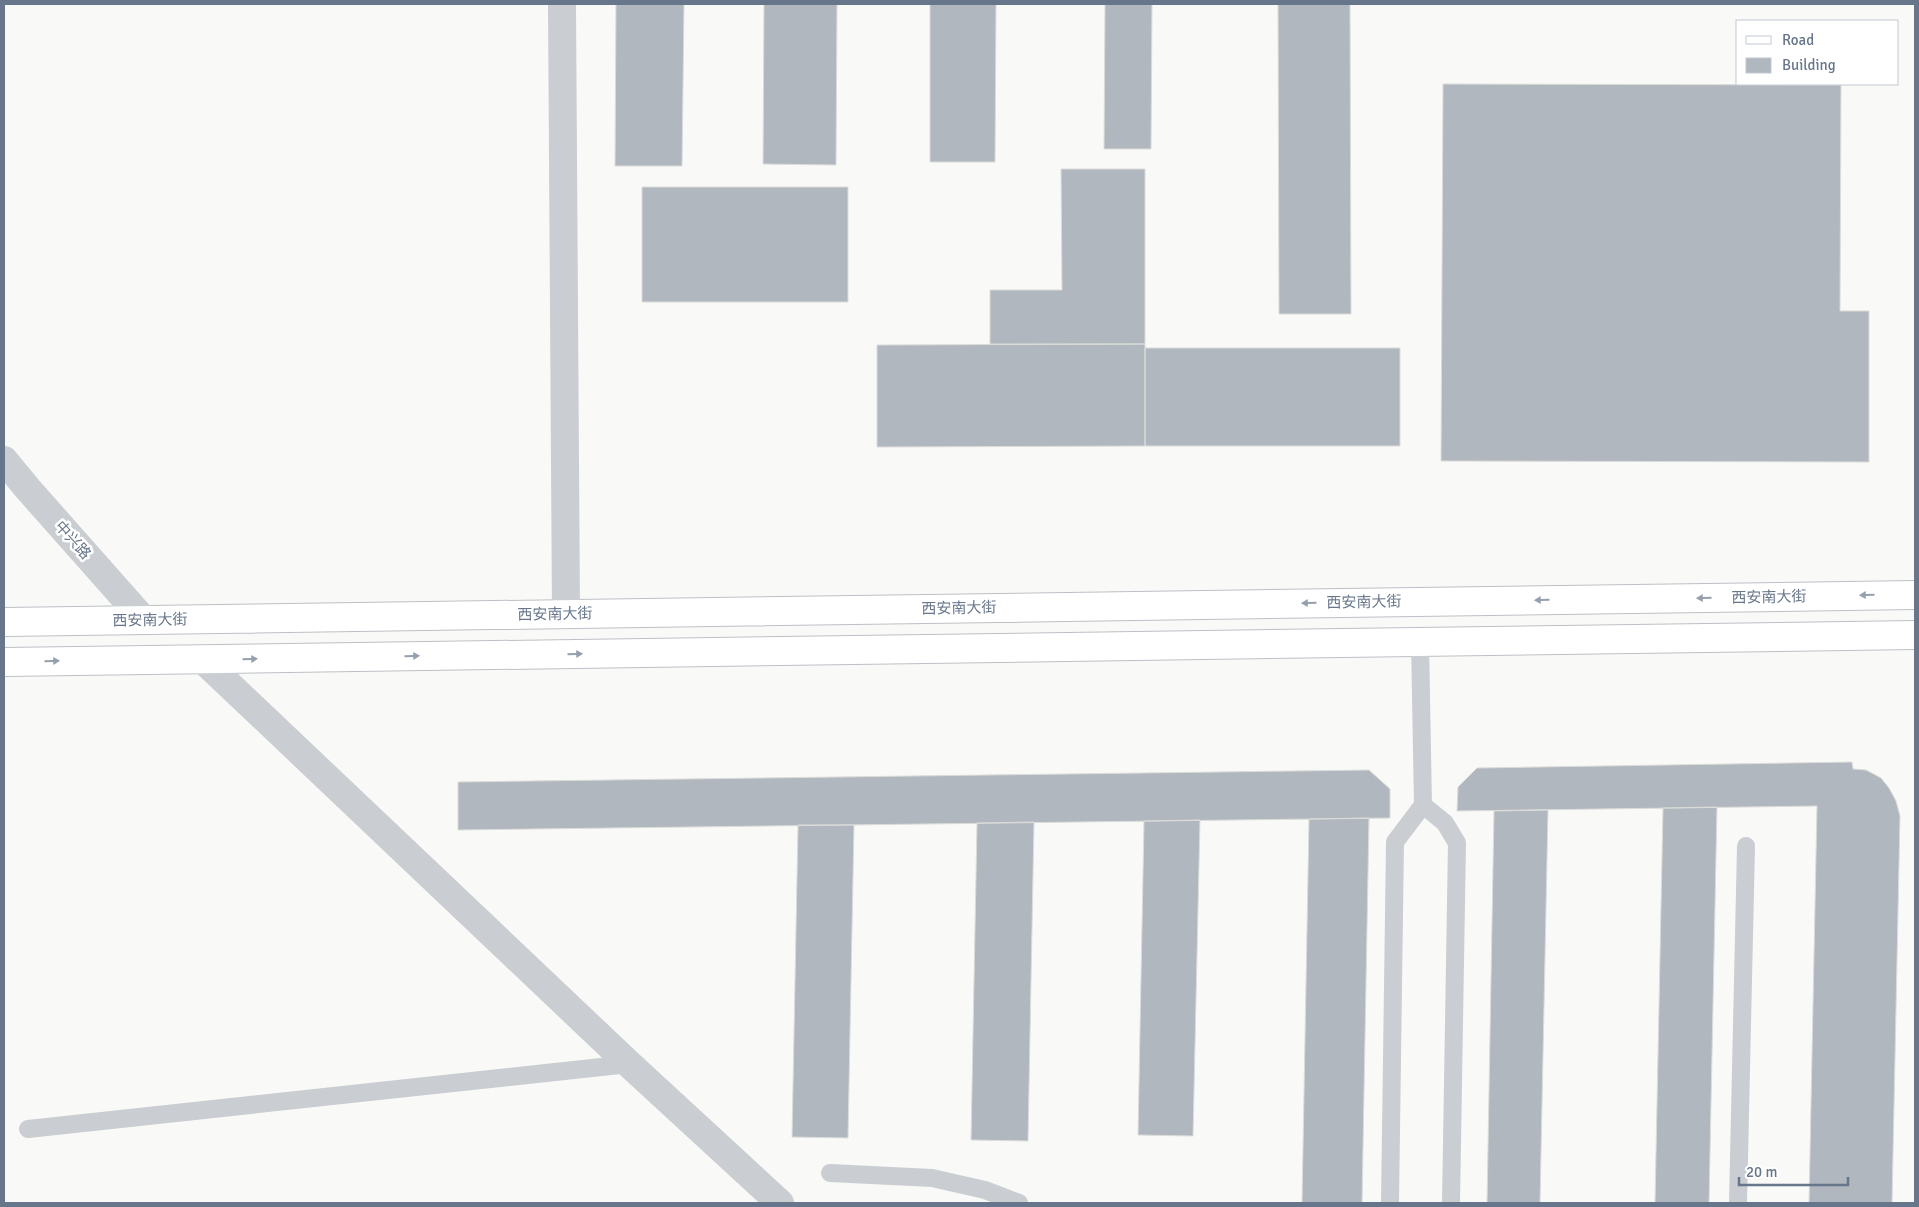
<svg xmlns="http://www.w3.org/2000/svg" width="1919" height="1207" viewBox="0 0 1919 1207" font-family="Signika,'Noto Sans SC',sans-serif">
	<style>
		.building { fill: #b0b7be; stroke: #dbdcd9 }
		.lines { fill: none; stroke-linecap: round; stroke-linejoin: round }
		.secondary-casing { stroke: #bcc0c6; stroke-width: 30 }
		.lane { stroke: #cacdd1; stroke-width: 18 }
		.street { stroke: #cacdd1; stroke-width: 28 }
		.secondary { stroke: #fff; stroke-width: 28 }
		.oneway { fill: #959fad }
		.labels { text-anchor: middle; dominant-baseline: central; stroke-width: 5; stroke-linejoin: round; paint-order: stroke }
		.street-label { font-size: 15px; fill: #67768a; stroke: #fff }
	</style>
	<rect width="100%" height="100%" fill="#f9faf7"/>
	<path class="building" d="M616,4H684L682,166H615Z
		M764,4H837L836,165L763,164Z
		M930,4H996L995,162H930Z
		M1105,4H1152L1151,149H1104Z
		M1278,4H1350L1351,314H1279Z
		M1443,84L1841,85L1840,311H1869V462L1441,461Z
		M1061,169H1145V344H990V290H1062Z
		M642,187H848V302H642Z
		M1145,344V446L877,447V345Z
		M1145,348H1400V446H1145Z
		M1852,762L1853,769L1866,770L1881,778L1889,788L1896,801L1900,816L1892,1203H1809L1817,806L1457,811L1458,787L1477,768Z
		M1369,770L1390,789V818L458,830V782Z
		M1717,807L1709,1203H1655L1663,808Z
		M1548,810L1540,1203H1487L1494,811Z
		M1369,818L1362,1203H1302L1309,819Z
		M1200,820L1193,1136L1138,1135L1144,821Z
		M1034,822L1028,1141L971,1140L977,823Z
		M798,825H854L848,1138L792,1137Z"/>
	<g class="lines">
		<g class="secondary-casing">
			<path id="secondary" d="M4,622L1915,595
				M4,662L1915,635"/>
		</g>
		<path class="lane" d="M1420,642L1423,805
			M28,1129L629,1064
			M830,1173L932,1178L985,1190L1019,1203
			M1390,1203L1395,842L1423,805L1445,823L1457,843L1451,1203
			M1738,1203L1746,846"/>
		<path class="street" d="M562,4L566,614
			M4,460L28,489L144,620
			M202,659L629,1064L780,1203"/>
		<use href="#secondary" class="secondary"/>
	</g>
	<defs><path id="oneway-solid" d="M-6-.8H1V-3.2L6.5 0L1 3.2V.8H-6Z" transform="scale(1.25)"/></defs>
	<g class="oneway">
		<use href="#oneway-solid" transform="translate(1867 595) rotate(179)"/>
		<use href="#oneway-solid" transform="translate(1704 598) rotate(179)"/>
		<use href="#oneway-solid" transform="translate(1542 600) rotate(179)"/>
		<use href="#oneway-solid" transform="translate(1309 603) rotate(179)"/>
		<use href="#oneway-solid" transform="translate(575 654) rotate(-1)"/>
		<use href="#oneway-solid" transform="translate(412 656) rotate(-1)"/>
		<use href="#oneway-solid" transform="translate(250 659) rotate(-1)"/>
		<use href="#oneway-solid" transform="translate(52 661) rotate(-1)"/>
	</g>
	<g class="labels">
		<g class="street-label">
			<text transform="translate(73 540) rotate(48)">中兴路</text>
			<text transform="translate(1769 597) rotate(-1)">西安南大街</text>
			<text transform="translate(1364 602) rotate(-1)">西安南大街</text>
			<text transform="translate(959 608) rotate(-1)">西安南大街</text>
			<text transform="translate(555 614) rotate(-1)">西安南大街</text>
			<text transform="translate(150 620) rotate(-1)">西安南大街</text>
		</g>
	</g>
	<rect width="1919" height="1207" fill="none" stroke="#67768a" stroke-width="10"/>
	<rect x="1736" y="20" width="162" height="65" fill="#ffffff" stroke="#c2c8d0"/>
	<rect x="1746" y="36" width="25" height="8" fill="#ffffff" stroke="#c2c8d0"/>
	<text x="1782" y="45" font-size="15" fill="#67768a">Road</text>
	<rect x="1746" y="58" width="25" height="15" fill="#b0b7be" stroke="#c2c8d0"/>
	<text x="1782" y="70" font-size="15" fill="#67768a">Building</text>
	<path d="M1739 1177v8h109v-8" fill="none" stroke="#67768a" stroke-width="2.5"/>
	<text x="1746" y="1177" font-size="15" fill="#67768a" stroke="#ffffff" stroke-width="4" paint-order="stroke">20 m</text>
</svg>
